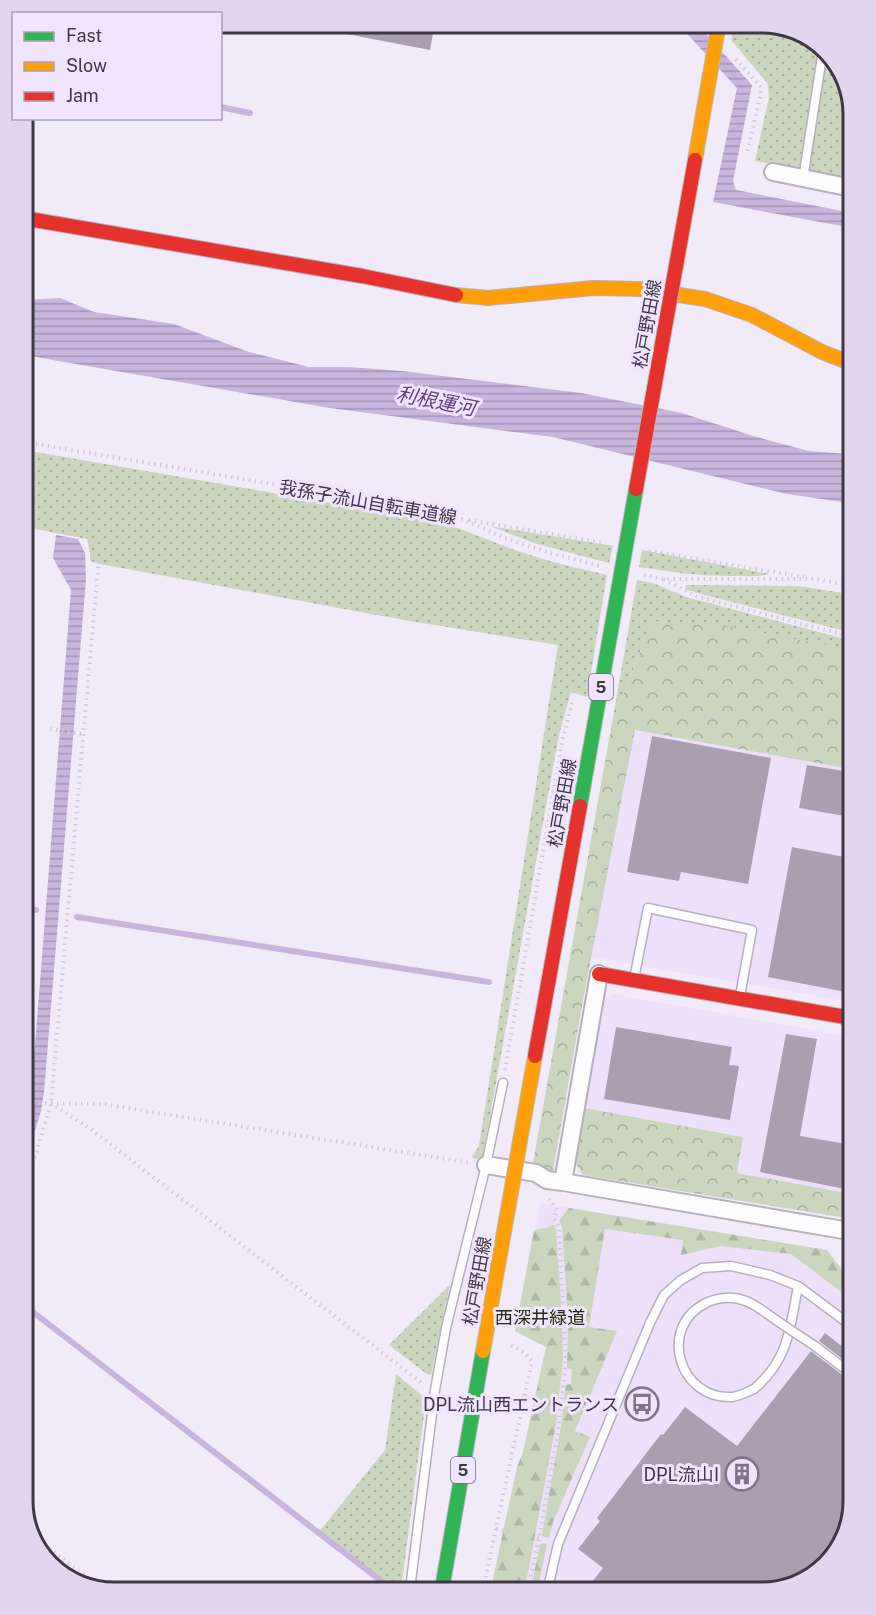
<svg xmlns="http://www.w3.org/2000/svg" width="876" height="1615" viewBox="0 0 876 1615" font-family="'Public Sans','Noto Sans JP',sans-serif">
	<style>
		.built { fill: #ede0fb }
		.grass { fill: url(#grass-dots) }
		.forest { fill: url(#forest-firs) }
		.park { fill: url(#park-crowns) }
		.water { fill: url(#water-rules) }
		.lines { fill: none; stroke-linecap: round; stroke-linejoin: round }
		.stream { stroke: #c8b4dd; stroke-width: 6 }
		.building { fill: #a8a0b0 }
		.lane-casing { stroke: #b6b0bd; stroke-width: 11 }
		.street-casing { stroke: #b6b0bd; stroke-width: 20 }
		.fast-casing { stroke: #b6b0bd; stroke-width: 16 }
		.slow-casing { stroke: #b6b0bd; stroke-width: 16 }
		.jam-casing { stroke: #b6b0bd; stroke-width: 16 }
		.path { stroke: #cfccd1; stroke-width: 4; stroke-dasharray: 1.5 4.5; stroke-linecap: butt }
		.lane { stroke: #fdfcfe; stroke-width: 8 }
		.street { stroke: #fdfcfe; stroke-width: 16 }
		.fast { stroke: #30b455; stroke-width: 14 }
		.slow { stroke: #ff9f0a; stroke-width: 14 }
		.jam { stroke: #e5322d; stroke-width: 14 }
		.lane-bridge-casing { stroke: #b6b0bd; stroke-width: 11; stroke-linecap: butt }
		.fast-bridge-casing { stroke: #babbb7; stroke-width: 16; stroke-linecap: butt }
		.slow-bridge-casing { stroke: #babbb7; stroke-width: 16; stroke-linecap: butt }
		.jam-bridge-casing { stroke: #babbb7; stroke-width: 16; stroke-linecap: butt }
		.lane-bridge { stroke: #fdfcfe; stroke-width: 8 }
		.fast-bridge { stroke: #30b455; stroke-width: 14 }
		.slow-bridge { stroke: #ff9f0a; stroke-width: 14 }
		.jam-bridge { stroke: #e5322d; stroke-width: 14 }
		.labels { text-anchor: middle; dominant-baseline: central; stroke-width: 6; stroke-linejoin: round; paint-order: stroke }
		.shield { fill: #f0e4fe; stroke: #736c7c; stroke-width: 1.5 }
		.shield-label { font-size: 16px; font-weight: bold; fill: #3e3845 }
		.street-label { font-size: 18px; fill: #3e3845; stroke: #f0e4fe }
		.park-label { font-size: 18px; fill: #202f05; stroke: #f0e4fe }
		.poi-label { font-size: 18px; fill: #3e3845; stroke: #f0e4fe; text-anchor: end }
		.water-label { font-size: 20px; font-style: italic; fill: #613f81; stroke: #f0e4fe }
		.rim { fill: none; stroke: #3e3845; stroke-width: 3 }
	</style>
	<defs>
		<pattern id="grass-dots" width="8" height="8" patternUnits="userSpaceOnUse" patternTransform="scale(1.5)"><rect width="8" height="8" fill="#ccd5be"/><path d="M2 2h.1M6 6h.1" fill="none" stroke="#a7ae9c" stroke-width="1.8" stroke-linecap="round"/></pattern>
		<pattern id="forest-firs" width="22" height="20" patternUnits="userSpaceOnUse" patternTransform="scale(1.5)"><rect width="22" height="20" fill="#ccd6be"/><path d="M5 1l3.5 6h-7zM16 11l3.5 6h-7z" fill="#b0b8a5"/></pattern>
		<pattern id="park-crowns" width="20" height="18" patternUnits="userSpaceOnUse" patternTransform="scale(1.5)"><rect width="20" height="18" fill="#ccd5be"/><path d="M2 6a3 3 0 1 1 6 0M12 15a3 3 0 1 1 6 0" fill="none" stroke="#a7ae9c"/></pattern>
		<pattern id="water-rules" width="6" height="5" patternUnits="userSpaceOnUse" patternTransform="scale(1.5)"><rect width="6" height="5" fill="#c8b4dd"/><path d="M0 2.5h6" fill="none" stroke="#a493b5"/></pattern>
	</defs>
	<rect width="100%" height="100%" fill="#f1eaf8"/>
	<path class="built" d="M635,729L850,769L851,1002L591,957Z
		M613,994L851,1037L852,1194L737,1173L743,1137L584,1108L601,1002Z
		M540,1203L827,1250L852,1283L853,1501L838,1552L797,1585L491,1588L517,1467L523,1452L546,1347L515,1331Z"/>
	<path class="grass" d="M734,23H768L813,38L846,79L847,178L755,161L769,97L768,84L731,40Z
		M24,450L430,520C461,527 488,541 518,551C546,561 577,568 607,575L587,697L571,692L559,735L483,1154L480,1158L475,1159L472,1157L479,1146L558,645L404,620L100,564L90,561V553L87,539L30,528L26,557L25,556Z
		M490,526L613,546L609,563L537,544Z
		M642,550L770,574C758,577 745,576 733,576C701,576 670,572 639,567Z
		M637,580L653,583L686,597L849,640V649L652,621L612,723Z
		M686,585L799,586L849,594V632L701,594L685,589Z
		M450,1285L431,1375L427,1374L389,1345Z
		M396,1374L426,1399L401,1589L379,1590L380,1581L318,1533L385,1450Z"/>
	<path class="forest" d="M569,1208L827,1250L852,1283V1300L791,1254L721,1246L681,1255L683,1240L605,1229L589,1327L617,1331L575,1431L590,1437L553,1522L549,1538L544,1537L542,1535L561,1426L566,1385L571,1384L572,1369L567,1368L568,1319L562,1227L559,1221Z
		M553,1225L556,1229L562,1318L563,1359L556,1424L525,1588H491L517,1467L523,1452L546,1347L515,1331L534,1230L546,1228Z
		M543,1543L547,1544L538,1588H531L540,1544Z"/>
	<path class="park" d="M652,621L727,626L849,649L850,769L635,730L584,995L553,1171L532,1168L612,723Z
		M584,1108L743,1137L737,1173L852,1194V1219L583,1175L575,1162Z"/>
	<path class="water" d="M677,23H696L752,85L733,181L736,190L847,212V227L713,202L737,88Z
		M60,298L94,312L174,324L249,352L309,367H349L402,371L581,393L682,413L753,436L809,451L848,454L849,503L787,494L553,437L330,408L24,355V300Z
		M56,535L78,539L85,553L86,579L44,1092L41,1111L28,1154V1116L31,1096L71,590L53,558Z"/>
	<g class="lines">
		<path class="stream" d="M220,107L250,113
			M27,908L36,910
			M77,917L489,982
			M29,1309L381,1581L395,1589"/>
	</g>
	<path class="building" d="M332,23H435L430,50L331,31Z
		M652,736L771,758L748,884L681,872L679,881L627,872Z
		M807,765L850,772V817L799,808Z
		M792,847L850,858L851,993L768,977Z
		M616,1027L732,1047L729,1065L739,1066L730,1120L604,1099Z
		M786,1034L817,1039L800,1136L852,1145V1180L850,1190L760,1172Z
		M825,1333L853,1355V1367L819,1341Z
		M811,1351L849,1380L853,1381L854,1501L838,1552L797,1585L588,1587L603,1568L578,1549L600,1521L597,1518L661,1434L663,1435L685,1407L737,1446Z"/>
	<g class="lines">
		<g class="lane-casing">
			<path id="lane" d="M803,179L823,50
				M634,979L648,908L752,930L740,996
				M815,1346L853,1375
				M754,1389C789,1359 790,1328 798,1286
				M548,1588L558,1544L650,1323L664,1295L681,1280L702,1268L731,1266L770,1275L798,1286L853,1327
				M410,1589L435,1390L446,1328L486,1165L503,1083"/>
		</g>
		<g class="street-casing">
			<path id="street" d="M773,172L847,187
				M486,1165L536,1173L547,1180L563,1182L849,1231L852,1237
				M563,1182L599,974"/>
		</g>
		<g class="fast-casing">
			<path id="fast" d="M442,1589L483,1351"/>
		</g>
		<g class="slow-casing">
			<path id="slow" d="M456,295L488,298L593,288L640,289L705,299L752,315L822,352L848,362"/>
		</g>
		<g class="jam-casing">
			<path id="jam" d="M23,218L362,276L456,295
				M599,974L851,1018"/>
		</g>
		<path class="path" d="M736,59L762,88L747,153
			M24,442L390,504L462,519L505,538L550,553L601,566
			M469,520L603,543
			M649,551L804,577
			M644,575L663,579H816L849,585
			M664,579L695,596L849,636
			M50,729L82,734
			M588,954L631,721L680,714L720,718L764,734L791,737L839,727L850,729
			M505,1070L562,742L572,703
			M27,1103L103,1104L471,1163
			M51,1103L92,1130L423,1384
			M668,1179L852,1203
			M28,1181L51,1103L99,557
			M496,1529L539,1538
			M30,1534L105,1591
			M528,1588L539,1538L559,1425L566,1360L559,1227L554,1219L557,1210L549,1199
			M483,1589L532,1361L525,1353L508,1343"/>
		<use href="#lane" class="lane"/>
		<use href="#street" class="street"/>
		<use href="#fast" class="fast"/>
		<use href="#slow" class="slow"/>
		<use href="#jam" class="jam"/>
		<g class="lane-bridge-casing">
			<path id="lane-bridge" d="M754,1389C747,1392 740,1396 732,1397C679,1400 657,1327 706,1303C718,1297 733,1296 746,1301C754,1304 762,1310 769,1315C784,1326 800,1336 815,1346"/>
		</g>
		<g class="fast-bridge-casing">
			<path id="fast-bridge" d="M580,806L636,489"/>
		</g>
		<g class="slow-bridge-casing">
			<path id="slow-bridge" d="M695,160L719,23
				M483,1351L535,1056"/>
		</g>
		<g class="jam-bridge-casing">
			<path id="jam-bridge" d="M636,489L695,160
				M535,1056L580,806"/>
		</g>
		<use href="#lane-bridge" class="lane-bridge"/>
		<use href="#fast-bridge" class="fast-bridge"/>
		<use href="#slow-bridge" class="slow-bridge"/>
		<use href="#jam-bridge" class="jam-bridge"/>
	</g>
	<defs>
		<g id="bus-ring" transform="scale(1.725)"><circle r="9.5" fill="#f0e4fe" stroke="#7d7684" stroke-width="1.5"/><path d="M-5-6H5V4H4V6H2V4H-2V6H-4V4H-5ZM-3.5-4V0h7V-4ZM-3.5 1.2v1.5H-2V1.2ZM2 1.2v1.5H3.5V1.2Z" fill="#7d7684"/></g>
		<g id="building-ring" transform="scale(1.725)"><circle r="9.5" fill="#f0e4fe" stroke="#7d7684" stroke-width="1.5"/><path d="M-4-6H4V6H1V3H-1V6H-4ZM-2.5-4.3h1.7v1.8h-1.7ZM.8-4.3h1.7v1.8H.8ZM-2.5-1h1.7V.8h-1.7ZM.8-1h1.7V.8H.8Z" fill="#7d7684"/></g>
	</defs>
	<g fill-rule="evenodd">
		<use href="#bus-ring" x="642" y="1404"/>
		<use href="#building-ring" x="742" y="1474"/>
	</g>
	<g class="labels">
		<g class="shield">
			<rect x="589" y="674" width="24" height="26" rx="4.5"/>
			<rect x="451" y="1457" width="24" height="26" rx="4.5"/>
		</g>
		<g class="shield-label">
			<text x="601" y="687">5</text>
			<text x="463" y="1470">5</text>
		</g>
		<g class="street-label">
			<text transform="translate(647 324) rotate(-80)">松戸野田線</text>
			<text transform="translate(368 502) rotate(10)">我孫子流山自転車道線</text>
			<text transform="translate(562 803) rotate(-80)">松戸野田線</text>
			<text transform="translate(477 1281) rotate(-80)">松戸野田線</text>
		</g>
		<g class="park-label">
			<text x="540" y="1317">西深井緑道</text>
		</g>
		<g class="poi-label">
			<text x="619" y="1404">DPL流山西エントランス</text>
			<text x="719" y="1474">DPL流山I</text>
		</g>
		<g class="water-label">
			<text transform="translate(436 401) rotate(11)">利根運河</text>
		</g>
	</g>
	<path d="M0 0H876V1615H0ZM114 33H762A81 81 0 0 1 843 114V1501A81 81 0 0 1 762 1582H114A81 81 0 0 1 33 1501V114A81 81 0 0 1 114 33Z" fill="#e2d6ef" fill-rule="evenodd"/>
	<path class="rim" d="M114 33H762A81 81 0 0 1 843 114V1501A81 81 0 0 1 762 1582H114A81 81 0 0 1 33 1501V114A81 81 0 0 1 114 33Z"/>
	<rect x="12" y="12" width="210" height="108" fill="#f0e4fe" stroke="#a99fb4" stroke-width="1.5"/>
	<rect x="24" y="32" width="30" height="9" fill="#30b455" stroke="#a99fb4" stroke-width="1.5"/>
	<text x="66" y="42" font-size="18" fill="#3e3845">Fast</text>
	<rect x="24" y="62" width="30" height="9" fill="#ff9f0a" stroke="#a99fb4" stroke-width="1.5"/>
	<text x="66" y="72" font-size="18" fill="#3e3845">Slow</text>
	<rect x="24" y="92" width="30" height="9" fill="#e5322d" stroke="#a99fb4" stroke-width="1.5"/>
	<text x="66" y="102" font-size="18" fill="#3e3845">Jam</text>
</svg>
